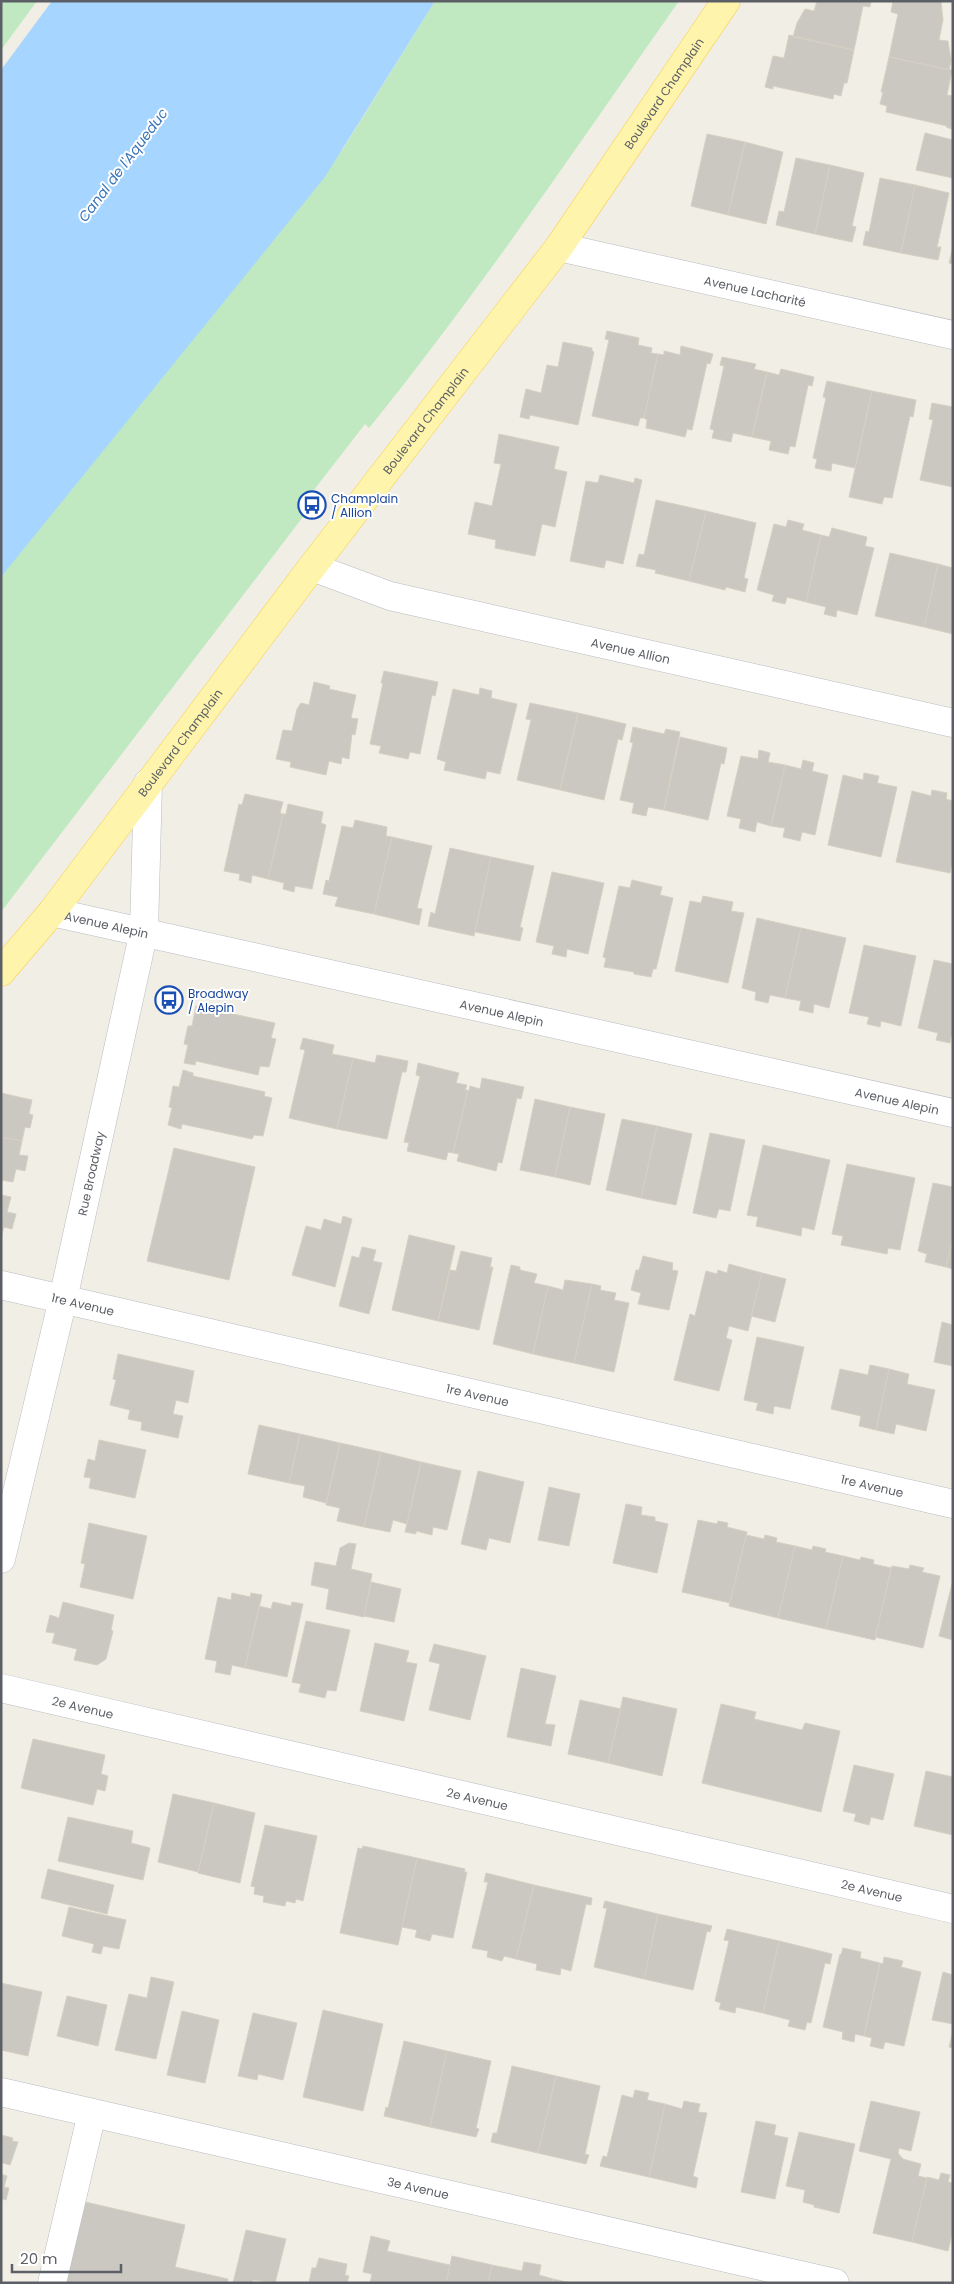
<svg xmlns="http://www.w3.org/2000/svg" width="954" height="2284" viewBox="0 0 954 2284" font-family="Poppins,sans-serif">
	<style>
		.green { fill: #c0e9c1 }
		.water { fill: #a6d5ff }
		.building { fill: #cbc8c2; stroke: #d5d0c2 }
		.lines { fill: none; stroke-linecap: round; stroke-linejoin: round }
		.minor-casing { stroke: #b9bcc1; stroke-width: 29 }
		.major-casing { stroke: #fad153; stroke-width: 29 }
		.minor { stroke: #fff; stroke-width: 28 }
		.major { stroke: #fff4ab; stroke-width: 28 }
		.labels { text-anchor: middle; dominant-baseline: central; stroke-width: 4; stroke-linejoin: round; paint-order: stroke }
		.street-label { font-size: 12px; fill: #5c6066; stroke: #fff }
		.transit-label { font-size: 12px; fill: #164399; stroke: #fff; text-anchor: start }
		.water-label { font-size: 14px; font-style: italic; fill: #3a74b8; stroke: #fff }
	</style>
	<rect width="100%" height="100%" fill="#f0eee5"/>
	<path class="green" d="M1,1H37L1,50Z
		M435,1H679C578,145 480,291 369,428L365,424L303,504L309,509L1,912V565L343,149Z"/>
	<path class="water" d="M52,1H435L325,177L1,577V70Z"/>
	<path class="building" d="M817,1H871L870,7L863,6L854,50L793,37L797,23L805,9L814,11Z
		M893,1H941L943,20L939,40L948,41L951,61L949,70L889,57L898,14L891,12Z
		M789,35L854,50L847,83H844L841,96L834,94L833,99L773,86V89L765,87L773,56L784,58Z
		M889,57L952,70L947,95L953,96L952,129L946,127L947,126L886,112L887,106L880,104L883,92H881Z
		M925,133L953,140V178L916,170Z
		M707,134L745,142L728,215L691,206Z
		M745,142L783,152L766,224L728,215Z
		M796,158L830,165L815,234L776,225L779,211L784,212Z
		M830,165L864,173L852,226L856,227L852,242L815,234Z
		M880,178L915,185L901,253L863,245L866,231L869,232Z
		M915,185L949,193L937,247H941L938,260L901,253Z
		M953,246V264L949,263Z
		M607,331L639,338L638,345L652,348L651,353L658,354L644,418H640L638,426L592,416L609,340L605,339Z
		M563,342L592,348V351L594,352L578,425L530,415L529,419L520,417L526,389L541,393L547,365L558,367Z
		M681,346L713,354L710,364L707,363L692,430L687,429L685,437L646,428L647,420L644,418L658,354L664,355V351L680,355Z
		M722,357L756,364L754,369L767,372L752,437L733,433L731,442L712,438L714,430L710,429L724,366L720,365Z
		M781,369L814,377L812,386L808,385L795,447L790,446L788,454L769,450L771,441L752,437L767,372L779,375Z
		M827,381L872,391L855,468L832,463L831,471L815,468L817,459L813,458L826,398L823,397Z
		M872,391L916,400L913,417L910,416L892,498L884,497L882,504L849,497Z
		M932,403L953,407V487L920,480L933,420L929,419Z
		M499,434L559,447L554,469L567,472L555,527L542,524L535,556L495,548L496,540L468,534L475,502L492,506L501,464L494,463Z
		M600,475L634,483L635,478L642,480L623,564L606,560L604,568L570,561L586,481L598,483Z
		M656,500L706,511L689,581L655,573L656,570L636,566L639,554L644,555Z
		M706,511L756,523L744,578L748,579L745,592L726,587L725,590L689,581Z
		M788,520L804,524L802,530L821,535L806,602L787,597L785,604L772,601L774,595L757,590L774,524L786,527Z
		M832,528L867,537L865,546L874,548L857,615L837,610L836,617L824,614L826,607L806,602L821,535L829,537Z
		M890,553L938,564L924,627L875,616Z
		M938,564L953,568V634L924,627Z
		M384,671L438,682L435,696L432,695L420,754L410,752L408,759L379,753L381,746L370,744L383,683H381Z
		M314,682L330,686L329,689L356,695L351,718L358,719L355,735L352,734L349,759L342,757L341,764L329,761L326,775L290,767L291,762L276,759L283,730L292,731L297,709L301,703L309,705Z
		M480,688L492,691L491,698L517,704L500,774L487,771L485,779L444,770L446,762L437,759L453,689L479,695Z
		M530,703L578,713L560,790L517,780L531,720L526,719Z
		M578,713L626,724L622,740L618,739L604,800L560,790Z
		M633,727L664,734L666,729L680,732L664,810L648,807L646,816L632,813L634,803L620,800L633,743L630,742Z
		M680,737L727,748L724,764L721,763L708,820L664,810Z
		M759,750L770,753L768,762L785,765L771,826L757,822L755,832L739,828L741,819L727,816L741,756L758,759Z
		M803,760L814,763L812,771L828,775L815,835L802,832L800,841L783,837L785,828L771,826L785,765L801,769Z
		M864,773L879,776L877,783L897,787L881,857L828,845L843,775L863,780Z
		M932,790L947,793L946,799L953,801V858L950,873L896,862L912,791L931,796Z
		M245,794L283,802L280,813L283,814L268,879L252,875L251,883L239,880L240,874L224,871L239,804L242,805Z
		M288,804L323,812L321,823L326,825L312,889L295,886L294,892L283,889L284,883L268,879L283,814H286Z
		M355,820L387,827L386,836L392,837L374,914L335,906L338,897L323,894L326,880L329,881L342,826L353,828Z
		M392,837L432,846L417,908L422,909L419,925L374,914Z
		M450,848L491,857L474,936L428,926L431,912L435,914Z
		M491,857L534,866L520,927L523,928L520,941L475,932Z
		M552,872L604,883L588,954L567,949L566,957L552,954L554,946L536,942Z
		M632,880L662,887L660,895L673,898L656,969H653L651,977L634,974V972L604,967L606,958L603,957L619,886L630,888Z
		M703,896L733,902L731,911L744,913L728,983L675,971L690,901L701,903Z
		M757,918L801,928L785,998L770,995L768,1003L755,1000L756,992L742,988Z
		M801,928L846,938L829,1008L814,1004L813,1013L799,1010L801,1001L785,998Z
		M864,945L916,956L901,1026L881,1021L880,1027L867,1024L869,1017L849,1013Z
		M934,960L953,964V1036H951L950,1043L936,1040L938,1033L918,1028Z
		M196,1006L275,1023L271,1038L276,1039L269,1067L260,1066L258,1075L196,1061L195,1065L184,1063L188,1045L184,1044L188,1026H192Z
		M303,1038L334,1045L332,1054L353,1058L337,1129L289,1118L305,1050L300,1049Z
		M377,1055L408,1061L406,1072H402L387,1139L337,1129L353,1058L375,1063Z
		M418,1063L459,1073L456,1083L467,1085L465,1090H468L453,1153L448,1152L446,1160L407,1151L409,1143L404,1142L420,1076L416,1075Z
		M183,1070L193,1073V1076L265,1092L264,1096L272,1098L263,1136L254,1135L252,1139L182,1124L181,1129L168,1125L172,1108L169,1107L173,1086L179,1087Z
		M482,1078L524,1087L521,1099L517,1098L502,1163L498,1162L496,1171L457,1161L459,1154L453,1153L468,1090L469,1091L470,1086L480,1089Z
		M1,1093L32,1100L29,1114L33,1115L30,1128L25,1127L22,1141L1,1137Z
		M535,1099L570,1107L555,1177L520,1170Z
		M570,1107L605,1114L590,1185L555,1177Z
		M622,1119L657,1126L641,1198L606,1190Z
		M657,1126L692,1134L676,1205L641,1198Z
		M710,1133L745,1140L730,1211L719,1209L716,1218L693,1213Z
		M1,1137L22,1141L19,1155L28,1156L25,1171L16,1169L13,1182L1,1180Z
		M763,1145L830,1160L814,1230L802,1227L801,1236L756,1226L758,1217L747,1215Z
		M174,1148L255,1167L229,1280L147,1261Z
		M847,1164L915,1178L900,1250L888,1248L887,1254L841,1245L843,1236L832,1234Z
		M933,1183L953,1187V1238L946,1267L925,1262L927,1254L918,1251Z
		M1,1195L11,1197L7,1212L16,1214L12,1229L4,1227L1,1237Z
		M343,1216L352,1219L335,1287L292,1275L306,1226L321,1230L324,1219L341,1224Z
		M409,1235L455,1246L438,1321L392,1310Z
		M953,1238V1269L946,1267Z
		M362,1247L376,1250L373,1261L382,1263L369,1314L339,1306L352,1256L359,1258Z
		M461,1251L492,1258L490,1267H493L479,1330L438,1321L450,1270L456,1271Z
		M643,1256L673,1263L672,1270L678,1271L669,1310L638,1304L641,1293L631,1290L636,1270H639Z
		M729,1264L762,1273L748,1331L729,1326L726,1338L732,1340L719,1391L674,1380L690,1314L695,1316L706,1271L717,1274L718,1270L727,1273Z
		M511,1265L520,1267V1270L537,1274L534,1283L548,1286L533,1354L493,1344Z
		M762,1273L786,1279L775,1322L751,1316Z
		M565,1280L592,1284L574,1363L533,1354L548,1286L563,1290Z
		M592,1284L601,1286L600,1290L616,1293L614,1300L629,1303L614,1372L574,1363Z
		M942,1322L953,1325V1366L934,1362Z
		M757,1337L804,1347L790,1409L774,1406L773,1414L756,1410L758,1403L744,1400Z
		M118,1354L194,1371L188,1403L176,1400L173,1414L183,1416L178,1438L141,1430L142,1422L128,1419L130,1410L110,1405L116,1380L113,1379Z
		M870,1365L889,1369L876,1430L859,1426L861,1416L831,1409L840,1369L868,1375Z
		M889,1369L909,1374L907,1384L935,1390L926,1431L896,1424L894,1434L876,1430Z
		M259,1425L300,1434L289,1483L248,1474Z
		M300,1434L340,1443L326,1503L303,1497L305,1486L289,1483Z
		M99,1440L146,1450L135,1498L89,1488L91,1478L84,1477L88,1459L95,1461Z
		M340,1443L381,1452L364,1527L337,1521L340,1508L326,1505Z
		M381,1452L421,1462L407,1524L393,1520L390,1532L364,1527Z
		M421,1462L461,1471L447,1530L433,1527L432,1535L416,1531V1534L405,1532Z
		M478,1471L524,1482L510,1543L489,1538L486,1550L461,1544Z
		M549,1487L580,1494L569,1546L538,1540Z
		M626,1504L642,1507L641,1515L655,1517V1521L668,1524L657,1573L613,1563Z
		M698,1520L717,1524L718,1521L728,1523L727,1527L747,1532L730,1603L682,1592Z
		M89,1523L147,1536L133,1599L80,1587L85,1564L81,1563Z
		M746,1535L764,1539L765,1535L777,1538L776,1542L795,1546L778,1618L729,1606Z
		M349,1543L356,1544L351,1569L372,1574L364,1617L326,1609L329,1589L311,1585L315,1562L336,1566L340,1548Z
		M795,1546L812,1550L813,1546L826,1549L825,1552L843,1556L826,1629L778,1618Z
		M843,1556L860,1560L861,1557L874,1560L873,1564L891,1568L875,1640L826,1629Z
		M910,1565L924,1568L922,1572L940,1576L923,1648L875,1637L892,1566L909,1569Z
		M371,1582L401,1589L394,1622L364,1616Z
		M952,1584L953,1585V1640L939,1636Z
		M232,1593L250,1597L251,1593L262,1595L245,1668L232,1665L230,1675L215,1672L217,1661L205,1659L218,1597L231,1600Z
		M63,1602L114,1615L111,1630L113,1631L106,1659L97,1665L74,1660L77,1649L52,1643L55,1633L46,1632L50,1615L59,1618Z
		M273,1602L291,1606L292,1602L303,1604L287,1677L245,1668L259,1606L271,1609Z
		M306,1621L350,1630L336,1691L327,1690L325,1698L299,1692L301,1684L292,1682Z
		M375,1643L409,1651L406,1662L417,1664L404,1721L360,1711Z
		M434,1644L486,1656L470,1720L429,1710L440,1664L429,1661Z
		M521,1668L556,1676L545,1724L555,1725L551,1746L507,1737Z
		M623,1697L677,1709L662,1776L608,1763Z
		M580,1700L621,1709L608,1763L568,1754Z
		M721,1704L756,1712L754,1719L802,1730L805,1723L840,1731L821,1812L702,1783Z
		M33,1739L105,1755L101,1774L108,1776L105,1791L97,1789L93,1805L21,1788Z
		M854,1765L894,1774L883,1820L871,1817L869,1825L854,1821L856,1814L843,1811Z
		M926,1771L953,1777V1835L914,1826Z
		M173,1794L214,1803L198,1872L158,1862Z
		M214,1803L255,1813L240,1883L198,1873Z
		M68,1817L133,1831L131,1843L150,1848L143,1880L58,1861Z
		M265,1825L317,1836L303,1901L296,1899L295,1903L286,1901L285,1906L263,1902L264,1896L254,1894L255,1887L251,1886Z
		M363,1846L417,1858L398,1945L340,1933L358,1848L362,1849Z
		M417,1858L465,1869L464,1872H467L453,1938L432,1934L430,1941L415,1937L417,1930L402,1927Z
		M48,1869L114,1885L107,1914L41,1898Z
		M486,1873L534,1885L516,1959L504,1956L502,1961L487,1957L488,1951L472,1948L488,1882H484Z
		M534,1885L592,1898L591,1905L586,1904L571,1971L561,1968L560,1975L536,1970L537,1964L516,1959Z
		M605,1901L658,1914L644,1979L594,1967L607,1908H603Z
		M69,1907L126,1920L119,1949L103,1946L101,1954L92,1952L94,1944L62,1936Z
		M658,1914L712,1926L710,1932L707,1931L693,1990L644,1979Z
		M727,1929L779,1941L763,2013L736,2007L735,2013L719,2009L721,2003L715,2001L729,1941L724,1940Z
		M779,1941L832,1954L830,1964L825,1963L811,2023L807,2022L805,2030L788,2026L790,2020L763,2013Z
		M843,1948L861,1952L860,1958L880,1963L864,2036L855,2034L854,2042L842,2039L843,2032L823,2027L840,1954L841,1955Z
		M884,1957L903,1961L901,1967L921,1972L904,2046L885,2042L883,2049L870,2046L872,2038L864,2036L880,1963L883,1964Z
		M943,1972L953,1975V2024L932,2020Z
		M151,1977L174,1982L156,2059L115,2050L129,1994L147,1998Z
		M1,1983L42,1992L28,2056L1,2050Z
		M67,1996L107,2005L98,2046L57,2036Z
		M323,2010L383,2024L363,2111L303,2097Z
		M182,2011L219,2020L205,2083L167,2075Z
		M253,2013L297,2023L283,2080L258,2074L257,2080L238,2076Z
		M953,2031V2048L949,2047Z
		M404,2041L447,2051L430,2127L384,2116L386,2107L388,2108Z
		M447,2051L491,2061L476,2128L479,2129L476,2137L430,2127Z
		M512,2066L556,2076L538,2153L491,2142L493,2133H497Z
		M556,2076L600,2086L585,2154L589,2155L586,2164L538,2153Z
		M635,2090L649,2093L647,2100L665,2104L649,2177L600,2166L603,2156L607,2157L622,2095L633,2098Z
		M684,2101L700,2104L698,2112L707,2113L693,2176L698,2178L696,2188L649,2177L665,2104L682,2109Z
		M871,2101L920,2112L911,2151L899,2148L898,2153L903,2159L921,2164L918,2176L927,2178L912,2242L873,2233L891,2159L859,2151Z
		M756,2121L776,2125L774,2135L788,2138L775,2199L741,2192Z
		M799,2132L855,2144L839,2213L814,2207V2205L803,2202L805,2190L786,2186Z
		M1,2135L13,2138L12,2141L18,2142L10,2165L3,2163L1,2165Z
		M941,2173L950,2175L948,2182L953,2183V2230L948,2251L912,2242L927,2177L939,2180Z
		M1,2174L7,2176L4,2187L9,2188L6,2200L2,2199L1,2201Z
		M81,2201L185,2225L175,2267L228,2279L227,2283H62Z
		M246,2230L286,2239L275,2283L253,2280L252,2283H233Z
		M371,2236L390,2241L387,2251L450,2265L446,2283H370L372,2274L363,2272Z
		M452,2256L492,2265L488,2283H446Z
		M319,2258L347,2264L345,2275L349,2276L347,2283H309L312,2268H316Z
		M524,2262L541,2265L539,2275L553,2279L552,2283H488L492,2265L522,2271Z
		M553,2279L571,2283H552Z"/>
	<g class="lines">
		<g class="minor-casing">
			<g id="minor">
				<path id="s1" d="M559,247L953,335"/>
				<path id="s2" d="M312,567L390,596L953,723"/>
				<path id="s3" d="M52,912L953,1113"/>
				<path id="s4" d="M1,1285L953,1504"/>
				<path id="s5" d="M1,1559L63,1299L144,931L148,783"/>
				<path id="s6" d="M1,1688L953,1909"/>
				<path id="s7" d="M1,2092L835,2283"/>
				<path d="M52,2283L92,2113"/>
			</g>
		</g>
		<g class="major-casing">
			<g id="major">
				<path id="s8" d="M1,972L52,912L312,567L559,247L726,1"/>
			</g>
		</g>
		<use href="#minor" class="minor"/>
		<use href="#major" class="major"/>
	</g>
	<defs>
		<g id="bus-ring" transform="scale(1.4375)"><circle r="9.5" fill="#fff" stroke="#1a4fb4" stroke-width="1.5"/><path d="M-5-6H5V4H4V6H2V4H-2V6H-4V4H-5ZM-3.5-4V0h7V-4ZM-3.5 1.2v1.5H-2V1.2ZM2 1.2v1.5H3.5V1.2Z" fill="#1a4fb4"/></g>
	</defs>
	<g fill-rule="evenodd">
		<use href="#bus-ring" x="312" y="505"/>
		<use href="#bus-ring" x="169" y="1000"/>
	</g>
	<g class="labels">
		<g class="street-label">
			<text stroke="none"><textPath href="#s8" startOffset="1101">Boulevard Champlain</textPath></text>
			<text stroke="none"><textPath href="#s1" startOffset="201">Avenue Lacharité</textPath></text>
			<text stroke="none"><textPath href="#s8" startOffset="696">Boulevard Champlain</textPath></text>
			<text stroke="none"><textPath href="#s2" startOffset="330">Avenue Allion</textPath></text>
			<text stroke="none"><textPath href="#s8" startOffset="291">Boulevard Champlain</textPath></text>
			<text stroke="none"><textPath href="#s3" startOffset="56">Avenue Alepin</textPath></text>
			<text stroke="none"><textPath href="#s3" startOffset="461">Avenue Alepin</textPath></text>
			<text stroke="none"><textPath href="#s3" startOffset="866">Avenue Alepin</textPath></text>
			<text stroke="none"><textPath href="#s5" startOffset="396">Rue Broadway</textPath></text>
			<text stroke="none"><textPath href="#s4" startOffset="84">1re Avenue</textPath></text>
			<text stroke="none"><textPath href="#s4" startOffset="489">1re Avenue</textPath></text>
			<text stroke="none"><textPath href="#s4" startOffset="894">1re Avenue</textPath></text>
			<text stroke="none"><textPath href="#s6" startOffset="84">2e Avenue</textPath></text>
			<text stroke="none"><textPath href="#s6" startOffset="489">2e Avenue</textPath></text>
			<text stroke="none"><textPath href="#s6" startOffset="894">2e Avenue</textPath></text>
			<text stroke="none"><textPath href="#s7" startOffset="428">3e Avenue</textPath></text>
		</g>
		<g class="transit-label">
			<text x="331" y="498">Champlain<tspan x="331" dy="14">/ Allion</tspan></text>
			<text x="188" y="993">Broadway<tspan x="188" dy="14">/ Alepin</tspan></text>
		</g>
		<g class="water-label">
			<text transform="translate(123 165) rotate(-53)">Canal de l'Aqueduc</text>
		</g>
	</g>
	<rect width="954" height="2284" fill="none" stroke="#5c6066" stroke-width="5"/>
	<path d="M12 2264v8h109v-8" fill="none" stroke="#5c6066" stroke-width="2.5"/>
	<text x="20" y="2264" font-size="15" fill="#5c6066" stroke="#ffffff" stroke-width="4" paint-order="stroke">20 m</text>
</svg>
